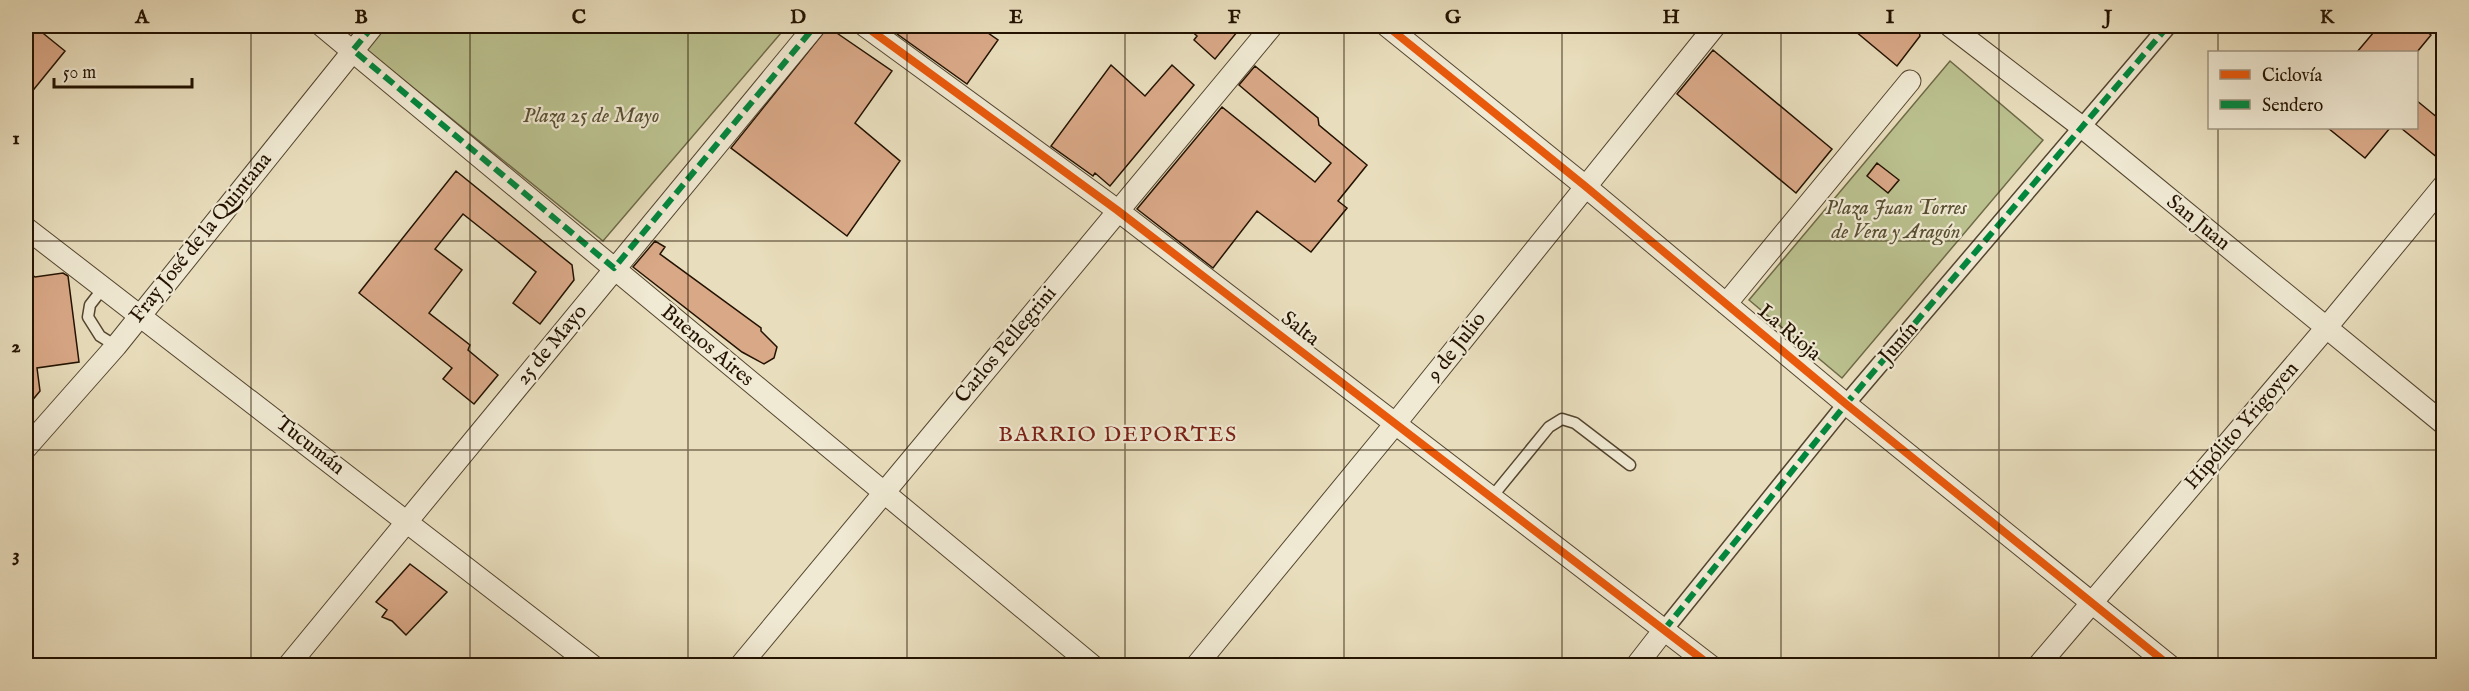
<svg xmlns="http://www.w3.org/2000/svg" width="2469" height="691" viewBox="0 0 2469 691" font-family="'IM FELL English',serif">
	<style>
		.green { fill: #bac08e; stroke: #6e6947; stroke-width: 1.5 }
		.building { fill: #d9a887; stroke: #231200; stroke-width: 1.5 }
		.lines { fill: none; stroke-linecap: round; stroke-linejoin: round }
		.service-casing { stroke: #54452f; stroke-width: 13 }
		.pedestrian-casing { stroke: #54452f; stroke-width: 19 }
		.minor-casing { stroke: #54452f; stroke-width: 23 }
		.service { stroke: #f0e9d3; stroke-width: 10 }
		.pedestrian { stroke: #f0e9d3; stroke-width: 16 }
		.minor { stroke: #f0e9d3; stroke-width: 21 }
		.quiet { stroke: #00873e; stroke-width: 6; stroke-dasharray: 12 6; stroke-linecap: butt }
		.cycleway-casing { stroke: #f0e9d3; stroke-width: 11 }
		.cycleway { stroke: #e8590c; stroke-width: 8 }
		.grid { fill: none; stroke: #231200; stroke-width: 1.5; stroke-opacity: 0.55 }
		.labels { text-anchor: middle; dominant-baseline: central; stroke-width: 4.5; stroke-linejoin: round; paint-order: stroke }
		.park-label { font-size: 21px; font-style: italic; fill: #584f32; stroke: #f0e9d3 }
		.street-label { font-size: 21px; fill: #231200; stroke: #f0e9d3 }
		.neighbourhood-label { font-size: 22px; letter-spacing: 1.5px; fill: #7a1f14; stroke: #f0e9d3 }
		.neatline { fill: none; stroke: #231200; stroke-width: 2 }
		.grid-label { font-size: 20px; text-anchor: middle; font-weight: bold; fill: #231200 }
	</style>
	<rect width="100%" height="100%" fill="#e8ddbc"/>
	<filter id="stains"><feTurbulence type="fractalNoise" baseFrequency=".00333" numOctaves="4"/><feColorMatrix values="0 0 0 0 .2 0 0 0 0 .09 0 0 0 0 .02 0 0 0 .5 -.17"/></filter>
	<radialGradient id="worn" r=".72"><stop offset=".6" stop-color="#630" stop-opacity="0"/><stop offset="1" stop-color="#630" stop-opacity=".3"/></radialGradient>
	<path class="green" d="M382,26H787L603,241L364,48Z
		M1950,61L2043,140L1842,378L1749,300Z"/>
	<path class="building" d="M26,26H34L65,51L26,99Z
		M886,26H978L998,40L967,84Z
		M1186,26H1242L1215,59L1194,40L1197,36Z
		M1849,26H1918L1920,36L1897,66Z
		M2379,26H2420L2431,35L2417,52H2357Z
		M828,27L892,71L855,123L900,161L847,236L731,148Z
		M1713,50L1832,149L1796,193L1677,94Z
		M1111,65L1145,96L1172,65L1194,85L1110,186L1095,173L1093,176L1051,146Z
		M1255,66L1318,118L1319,125L1367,165L1338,201L1347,208L1311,252L1257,211L1213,268L1137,209L1222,107L1315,182L1331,163L1239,85Z
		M2416,100L2444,123V163L2401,128H2416Z
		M2328,128H2390L2365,158Z
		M1877,163L1899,180L1888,193L1867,176Z
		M456,171L572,265L574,280L540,324L513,303L536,272L463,214L435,249L462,270L429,313L470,345L468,350L498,375L474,404L443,379L452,368L359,293Z
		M655,241L665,247L660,254L761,328V331L777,347L774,358L764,364L742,352L633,267Z
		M26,270L35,277L63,273L68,276L79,362L37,368L40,391L26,408Z
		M410,564L447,592L406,635L392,621L382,617L387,610L376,602Z"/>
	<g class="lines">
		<g class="service-casing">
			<path id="service" d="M104,287L90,305L88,317L100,336L116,346
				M1491,498L1549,427L1562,419L1575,423L1630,465"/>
		</g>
		<g class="pedestrian-casing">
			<path id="pedestrian" d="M1664,630L1846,404L2168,26"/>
		</g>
		<g class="minor-casing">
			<path id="minor" d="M322,26L1093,666
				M865,26L1117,210L1711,666
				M1387,26L1585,186L1846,404L2170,666
				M1950,26L2083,128L2444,424
				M26,228L593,666
				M1726,304L1910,81
				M26,448L116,346L373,26
				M288,666L815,26
				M740,666L1272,26
				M1196,666L1395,424L1715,26
				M1636,666L1664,630
				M2038,666L2326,328L2444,185"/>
		</g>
		<use href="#service" class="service"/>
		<use href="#pedestrian" class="pedestrian"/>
		<use href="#minor" class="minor"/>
		<path class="quiet" d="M373,26L353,50L614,268L815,26
			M1664,630L1846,404L2168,26"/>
		<g class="cycleway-casing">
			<path id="cycleway" d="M865,26L1117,210L1711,666
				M1387,26L1585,186L1846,404L2170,666"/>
		</g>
		<use href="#cycleway" class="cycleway"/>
	</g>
	<path class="grid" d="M251,26V666M470,26V666M688,26V666M907,26V666M1125,26V666M1344,26V666M1562,26V666M1781,26V666M1999,26V666M2218,26V52M2218,128V666M26,241H2444M26,450H2444"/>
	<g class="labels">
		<g class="park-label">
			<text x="591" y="116">Plaza 25 de Mayo</text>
			<text x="1896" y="208">Plaza Juan Torres<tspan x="1896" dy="24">de Vera y Aragón</tspan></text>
		</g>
		<g class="street-label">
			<text transform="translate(2198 223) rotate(39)">San Juan</text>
			<text transform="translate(201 238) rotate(-51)">Fray José de la Quintana</text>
			<text transform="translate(1300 329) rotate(38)">Salta</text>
			<text transform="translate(1789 333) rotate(40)">La Rioja</text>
			<text transform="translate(1899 343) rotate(-49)">Junín</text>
			<text transform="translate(552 345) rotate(-50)">25 de Mayo</text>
			<text transform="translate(1006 345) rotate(-50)">Carlos Pellegrini</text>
			<text transform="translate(707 346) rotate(40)">Buenos Aires</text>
			<text transform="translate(1457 347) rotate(-52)">9 de Julio</text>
			<text transform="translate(2242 426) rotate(-49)">Hipólito Yrigoyen</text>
			<text transform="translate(310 446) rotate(38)">Tucumán</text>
		</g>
		<g class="neighbourhood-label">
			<text x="1118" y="435">BARRIO DEPORTES</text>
		</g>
	</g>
	<rect width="2469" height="691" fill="none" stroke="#e8ddbc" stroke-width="66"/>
	<rect x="2208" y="51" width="210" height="78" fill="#f0e9d3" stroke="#9e937f" stroke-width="1.5"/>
	<rect x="2220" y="70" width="30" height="9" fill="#e8590c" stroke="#9e937f" stroke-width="1.5"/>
	<text x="2262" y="81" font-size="18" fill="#231200">Ciclovía</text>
	<rect x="2220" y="100" width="30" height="9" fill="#00873e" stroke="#9e937f" stroke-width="1.5"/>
	<text x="2262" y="111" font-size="18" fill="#231200">Sendero</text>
	<path d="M54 78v9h138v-9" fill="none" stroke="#231200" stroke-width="3"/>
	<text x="63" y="78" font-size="18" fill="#231200" stroke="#f0e9d3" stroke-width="4.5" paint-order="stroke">50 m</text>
	<rect x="33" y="33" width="2403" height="625" class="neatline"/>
	<g class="grid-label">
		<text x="142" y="23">A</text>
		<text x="361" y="23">B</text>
		<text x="579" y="23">C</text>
		<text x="798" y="23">D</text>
		<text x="1016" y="23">E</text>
		<text x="1234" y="23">F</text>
		<text x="1453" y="23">G</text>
		<text x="1671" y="23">H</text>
		<text x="1890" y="23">I</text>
		<text x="2108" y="23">J</text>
		<text x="2327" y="23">K</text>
		<text x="16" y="144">1</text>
		<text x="16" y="352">2</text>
		<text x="16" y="561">3</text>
	</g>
	<rect width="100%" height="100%" filter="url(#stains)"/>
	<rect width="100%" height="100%" fill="url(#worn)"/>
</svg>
